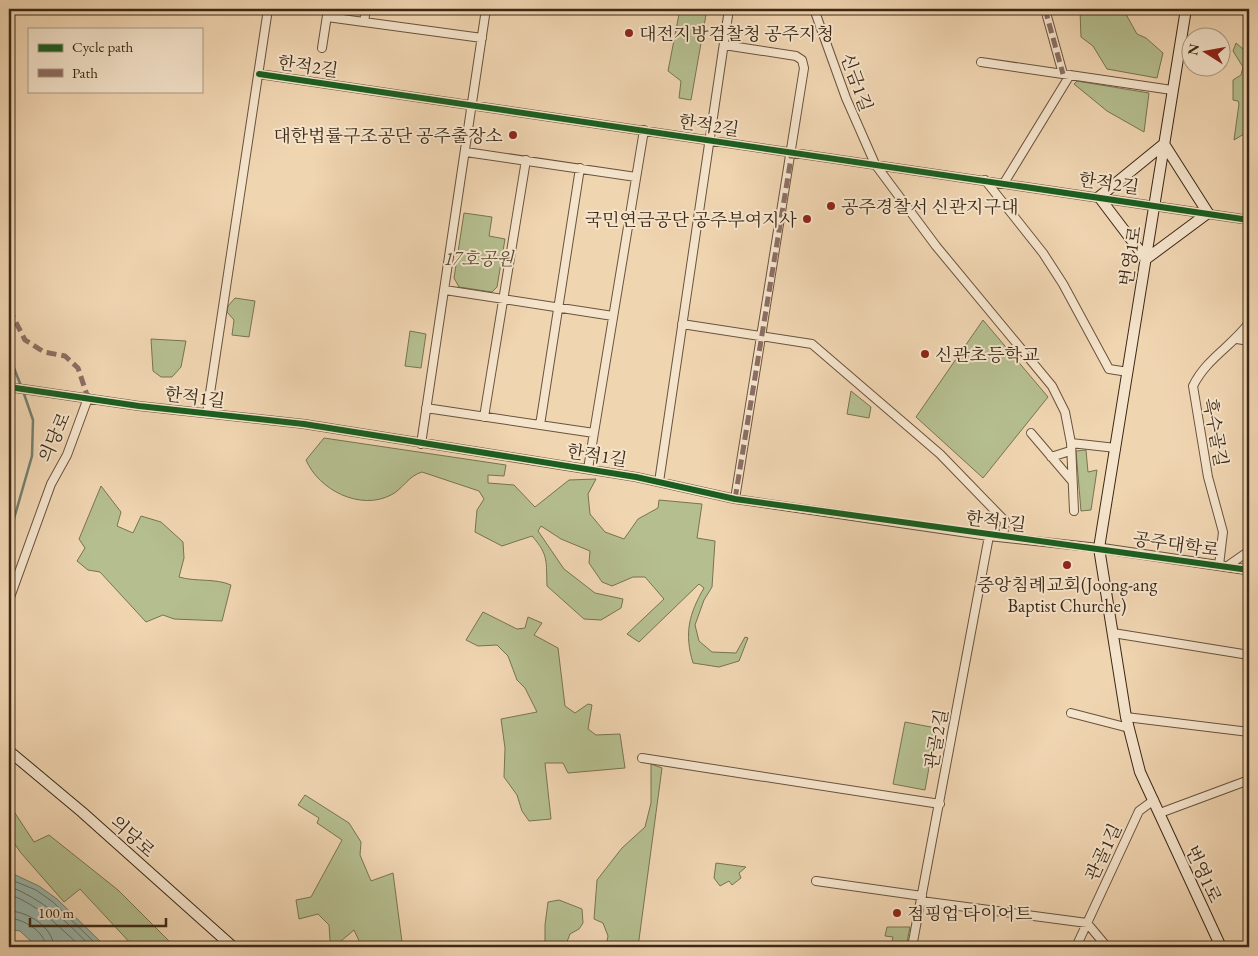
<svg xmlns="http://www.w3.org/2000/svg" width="1258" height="956" viewBox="0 0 1258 956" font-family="'EB Garamond','Noto Serif KR',serif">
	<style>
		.green { fill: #b5be8f; stroke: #787352 }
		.water { fill: #9ab8ad; stroke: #747e70 }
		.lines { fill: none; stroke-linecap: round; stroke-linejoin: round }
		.shore { stroke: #6b7061; stroke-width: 1 }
		.stream { stroke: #747e70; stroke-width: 2.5 }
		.minor-casing { stroke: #69533c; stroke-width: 10 }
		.tertiary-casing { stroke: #69533c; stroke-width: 11 }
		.secondary-casing { stroke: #3c2815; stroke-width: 12 }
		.minor { stroke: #f5e4cc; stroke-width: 8 }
		.tertiary { stroke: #f5e4cc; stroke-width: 9 }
		.secondary { stroke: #f5e4cc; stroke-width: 10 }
		.quiet { stroke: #8d6e63; stroke-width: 5; stroke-dasharray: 10 5; stroke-linecap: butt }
		.cycleway-casing { stroke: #f5e4cc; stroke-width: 9 }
		.cycleway { stroke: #1b5e20; stroke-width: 6 }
		.poi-dot { fill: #8f2418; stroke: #f5e4cc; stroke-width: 2 }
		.labels { text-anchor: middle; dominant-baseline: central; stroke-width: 4; stroke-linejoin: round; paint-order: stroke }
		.poi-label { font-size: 18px; fill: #3c2815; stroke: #f5e4cc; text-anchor: start }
		.street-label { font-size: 18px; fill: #3c2815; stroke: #f5e4cc }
		.park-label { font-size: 18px; font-style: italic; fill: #5a4e34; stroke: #f5e4cc }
	</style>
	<rect width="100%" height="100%" fill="#f0d5b1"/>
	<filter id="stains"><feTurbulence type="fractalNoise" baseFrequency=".004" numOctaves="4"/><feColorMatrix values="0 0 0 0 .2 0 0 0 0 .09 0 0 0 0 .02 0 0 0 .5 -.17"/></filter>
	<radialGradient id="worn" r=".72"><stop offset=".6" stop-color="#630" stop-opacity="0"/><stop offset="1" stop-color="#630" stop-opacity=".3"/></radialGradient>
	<path class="green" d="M680,9H707L691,100L679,98L681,81L668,71Z
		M1077,9H1123L1137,34L1146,38L1163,53L1157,78L1107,69L1093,46L1081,37L1080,11Z
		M1236,43L1249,54V131L1234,140L1239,104L1238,101L1233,100V80L1241,75L1243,67L1233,51Z
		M1077,81L1149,93L1144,132L1107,111L1074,84Z
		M464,213L492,217L489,236L505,239L497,287L492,292L459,287L454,278Z
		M235,298L255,301L249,337L232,335L234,320L227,312L228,306Z
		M983,320L1048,397L983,478L916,417Z
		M410,331L426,334L421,368L405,366Z
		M151,339L186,341L181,367L172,377H161L153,371Z
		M851,391L871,407L869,418L847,414Z
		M324,438L506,465L504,476L488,475V483L514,485L535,507L569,480L596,479L588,494L590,514L605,532L624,539L638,519L658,508L659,500L702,504L697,538L715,541L712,587L704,600L695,625L699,641L712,652L736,653L745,637L748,638L739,661L719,667L693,663C684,633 689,614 704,588L699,584L639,642L627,634L664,599L645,577H633L612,586L602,582L589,563L590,551L561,539L541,526L538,531L564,569L595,593L623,599L621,608L601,620L584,619L547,586C546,562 549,555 532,536L502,546L475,532L477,510L484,499L479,491L422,472C408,476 403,489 391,495C360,511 319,490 306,460Z
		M1086,450L1088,472L1097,470L1091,510L1081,511L1076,451Z
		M101,486L121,512L117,526L133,533L141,516L161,522L183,542L184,558L179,577C196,582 215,578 231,585L222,621L174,619L163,615L146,622L100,572L88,570L77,561L85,548L79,539Z
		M483,612L517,629L525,628L528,617L542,623L534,635L558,648L565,706L575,713L588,704L592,705L588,729L596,735L620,734L625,768L568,773L563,763H545L551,819L529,821L522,811L517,795L504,777L505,748L501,719L537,712L525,688L517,680L508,656L497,645L478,646L466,640Z
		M905,722L936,728L925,790L893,784Z
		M651,764L662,768L638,947H606L608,936L603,923L594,919L597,880L622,848L645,827L651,803Z
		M305,795L349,823L361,842L360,855L371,881L393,873L402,942L392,947H362L354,930L334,947L330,940L329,925L318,914L299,919L296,900L311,897L342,840L317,823L319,818L298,805Z
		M9,804L34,842L49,835L118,890L175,947H134L80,889L64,902L21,853L9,836Z
		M716,863L746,867L739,873L741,878L732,885L729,881L720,886L714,878Z
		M559,900L582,909L583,923L579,929L570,934L565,947H545V925L548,902Z
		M887,927H910L906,947H891L893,937L885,936Z"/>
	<path class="water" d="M9,872L39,886L57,899L106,947H37L20,931L9,929Z"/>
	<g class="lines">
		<path class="shore" d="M9,879L36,890L53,902L99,947
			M9,886C43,900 66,920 91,947
			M9,894C40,906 57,925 81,947
			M9,911C27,911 53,927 54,947
			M9,918C23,919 45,931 46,947"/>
		<path class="stream" d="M9,355L21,386
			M9,536L32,456L33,420L23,391"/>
		<g class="minor-casing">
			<path id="minor" d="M814,9L846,98L875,164L936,246L1052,386L1065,412L1071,443L1116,448
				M1045,9L1063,74
				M1245,11H1249
				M327,17L482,38
				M364,22L366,9
				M724,45L796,56L802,60L804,68L735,499
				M322,48L328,9
				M981,62L1172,90
				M259,74L1249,220
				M466,152L636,177
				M985,180L1043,253L1063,284L1109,369L1128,372
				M1004,183L1070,75
				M445,290L613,316
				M682,324L812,344L940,454L1005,521L1003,537
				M1237,339L1249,341
				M9,387L139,406L304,424L636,477L735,499L989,536L1099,548
				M426,408L594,433
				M207,413L268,9
				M484,417L526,160
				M540,425L580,168
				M1031,433L1072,481
				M1071,443L1074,511
				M421,444L486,9
				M1051,457L1070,451
				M588,469L644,130
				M659,482L729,9
				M1219,565L1223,532L1208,477L1193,386C1206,359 1232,346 1249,323
				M1226,567L1249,551
				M9,600L51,484L67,455L88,398
				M1113,633L1249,655
				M1071,713L1129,728
				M1126,717L1249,732
				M642,758L940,804
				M1160,813L1249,780
				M816,881L922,896
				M921,901L1087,923L1107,947
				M912,947L989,536
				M1076,947L1139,811L1154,800"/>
		</g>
		<g class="tertiary-casing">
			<path id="tertiary" d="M1099,548L1249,570"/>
		</g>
		<g class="secondary-casing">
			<path id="secondary" d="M1186,9L1099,548L1126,717L1140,772L1221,947
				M1164,144L1208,213L1146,259L1099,197Z
				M9,751L82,812L233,947"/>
		</g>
		<use href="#minor" class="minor"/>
		<use href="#tertiary" class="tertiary"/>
		<use href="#secondary" class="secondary"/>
		<path class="quiet" d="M1045,9L1063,74
			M1245,11H1249
			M9,309L25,340L44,352L65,356L78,368L88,398
			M735,499L792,152"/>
		<g class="cycleway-casing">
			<path id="cycleway" d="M259,74L1249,220
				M9,387L139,406L304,424L636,477L735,499L1249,570"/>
		</g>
		<use href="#cycleway" class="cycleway"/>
	</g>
	<g class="poi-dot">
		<circle cx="629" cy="33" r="5"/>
		<circle cx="513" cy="135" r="5"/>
		<circle cx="831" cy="206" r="5"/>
		<circle cx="807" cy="219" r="5"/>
		<circle cx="925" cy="354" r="5"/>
		<circle cx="1067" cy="565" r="5"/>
		<circle cx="897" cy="913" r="5"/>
	</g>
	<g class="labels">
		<g class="poi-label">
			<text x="639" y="33">대전지방검찰청 공주지청</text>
			<text x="503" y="135" text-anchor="end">대한법률구조공단 공주출장소</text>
			<text x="841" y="206">공주경찰서 신관지구대</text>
			<text x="797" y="219" text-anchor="end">국민연금공단 공주부여지사</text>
			<text x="935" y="354">신관초등학교</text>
			<text x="1067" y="584" text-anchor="middle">중앙침례교회(Joong-ang<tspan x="1067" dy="21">Baptist Churche)</tspan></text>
			<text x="907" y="913">점핑업 다이어트</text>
		</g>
		<g class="street-label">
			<text transform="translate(308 66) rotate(8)">한적2길</text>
			<text transform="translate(857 82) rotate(70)">신금1길</text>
			<text transform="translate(709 125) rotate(8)">한적2길</text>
			<text transform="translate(1109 183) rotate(8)">한적2길</text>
			<text transform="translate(1130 256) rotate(-81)">번영1로</text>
			<text transform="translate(195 397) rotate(7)">한적1길</text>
			<text transform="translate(1216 432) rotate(80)">흑수골길</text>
			<text transform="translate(54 437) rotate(-66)">의당로</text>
			<text transform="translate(597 455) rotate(9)">한적1길</text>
			<text transform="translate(996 521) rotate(7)">한적1길</text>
			<text transform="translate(1176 544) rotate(8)">공주대학로</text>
			<text transform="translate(936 739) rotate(-80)">관골2길</text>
			<text transform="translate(133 836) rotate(42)">의당로</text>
			<text transform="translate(1103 852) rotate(-65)">관골1길</text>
			<text transform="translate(1204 874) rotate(65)">번영1로</text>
		</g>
		<g class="park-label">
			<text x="479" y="258">17호공원</text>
		</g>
	</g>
	<rect width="1258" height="956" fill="none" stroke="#f0d5b1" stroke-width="30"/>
	<rect x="10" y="10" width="1238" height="936" fill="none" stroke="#3c2815" stroke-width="2.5"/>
	<rect x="15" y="15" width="1228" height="926" fill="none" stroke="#3c2815"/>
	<rect x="28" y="28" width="175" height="65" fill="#f5e4cc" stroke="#ab9983"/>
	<rect x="38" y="44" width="25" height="8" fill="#1b5e20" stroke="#ab9983"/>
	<text x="72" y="52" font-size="15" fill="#3c2815">Cycle path</text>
	<rect x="38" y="69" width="25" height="8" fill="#8d6e63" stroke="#ab9983"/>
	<text x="72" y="78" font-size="15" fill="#3c2815">Path</text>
	<g transform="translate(1206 52) rotate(281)"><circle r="24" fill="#f5e4cc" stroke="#ab9983"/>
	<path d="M0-4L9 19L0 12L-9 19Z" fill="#8f2418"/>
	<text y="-8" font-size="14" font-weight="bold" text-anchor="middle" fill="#3c2815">N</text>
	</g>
	<path d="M30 918v8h136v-8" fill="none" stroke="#3c2815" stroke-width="2.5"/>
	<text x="38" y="918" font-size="15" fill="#3c2815" stroke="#f5e4cc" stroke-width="4" paint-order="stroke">100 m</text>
	<rect width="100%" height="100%" filter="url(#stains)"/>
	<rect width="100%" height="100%" fill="url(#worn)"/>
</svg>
